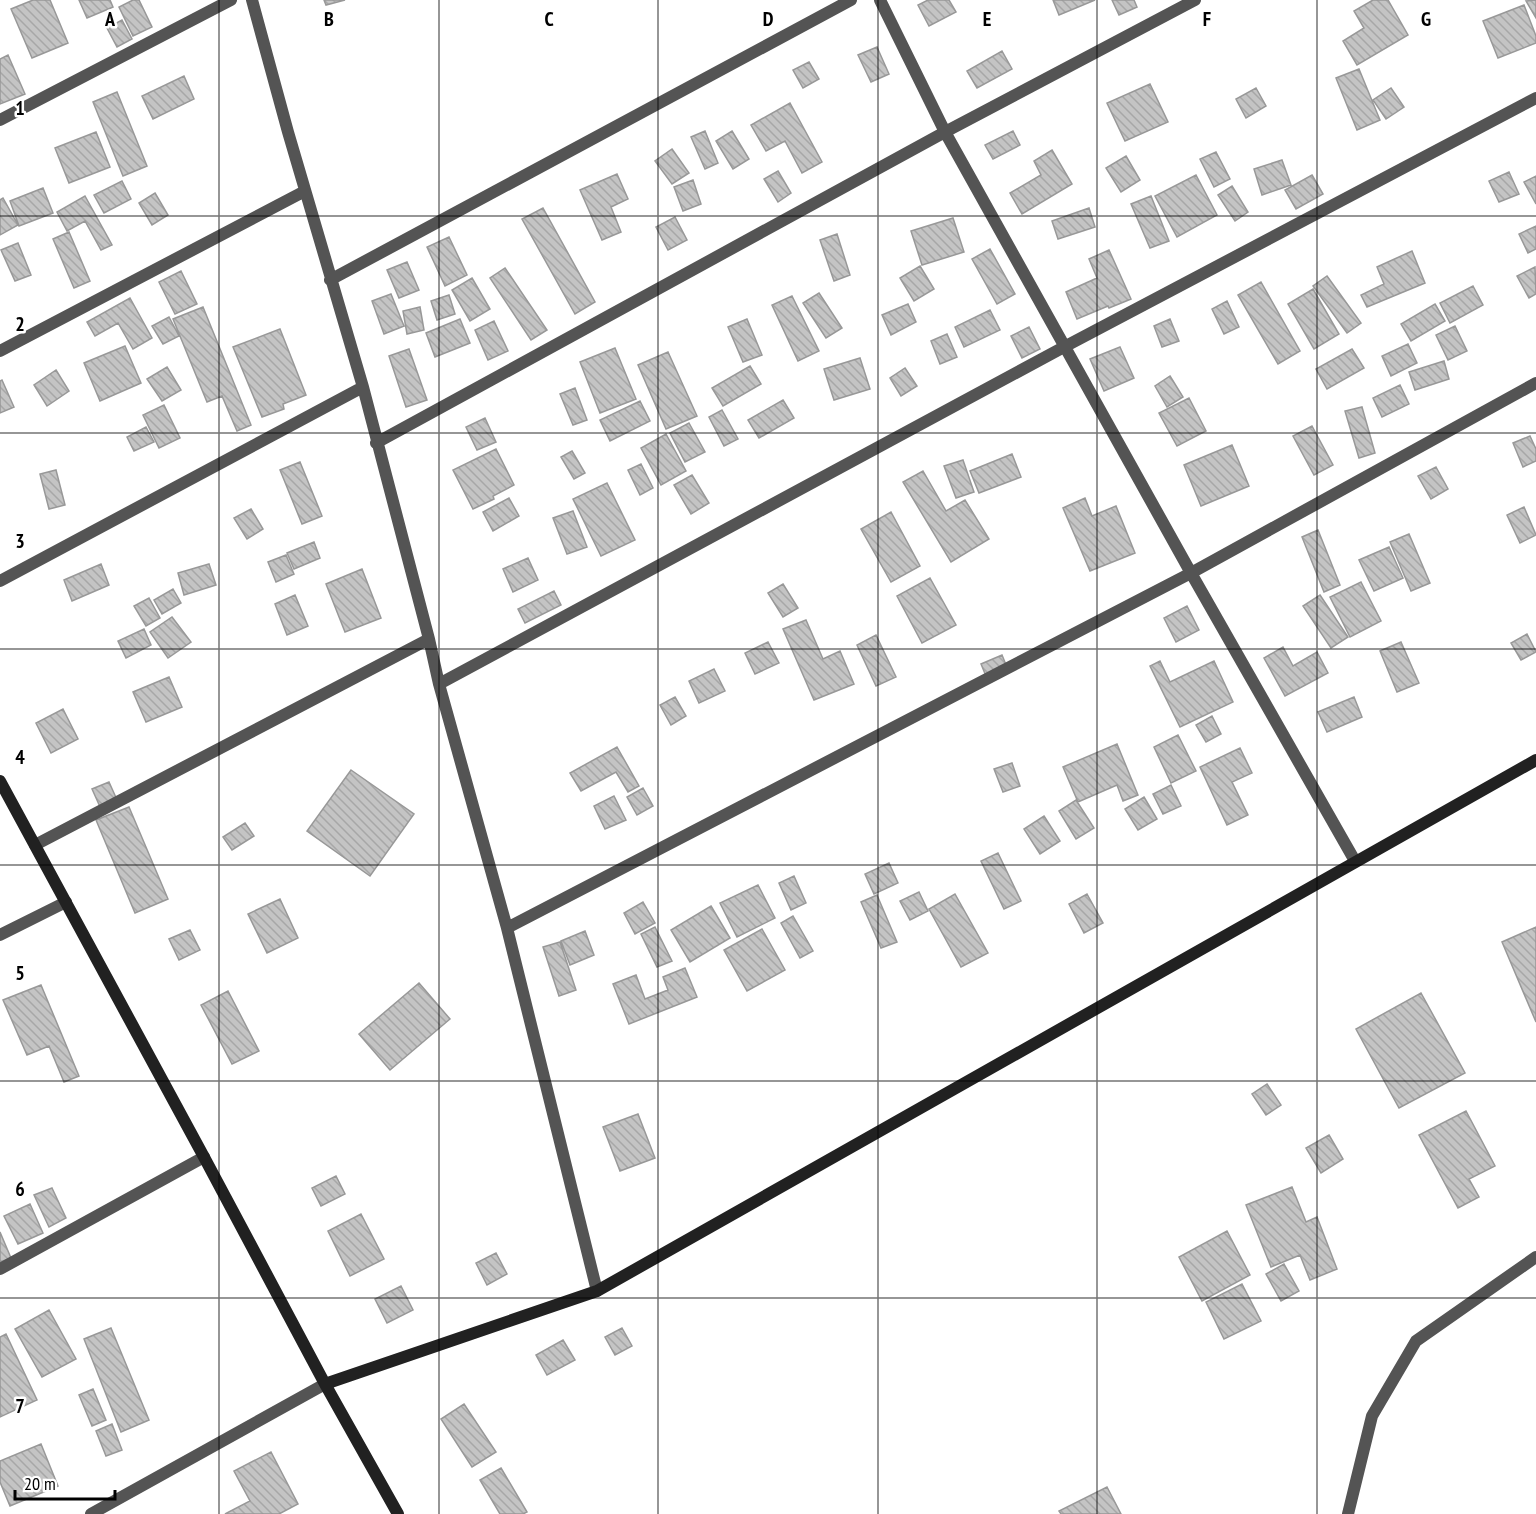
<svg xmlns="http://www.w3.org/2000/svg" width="1536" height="1514" viewBox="0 0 1536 1514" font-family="'PT Sans Narrow',sans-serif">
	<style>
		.building { fill: url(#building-back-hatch); stroke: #989898; stroke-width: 1.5 }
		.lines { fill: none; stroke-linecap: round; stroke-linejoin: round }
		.street { stroke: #545454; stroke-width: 12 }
		.secondary { stroke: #212121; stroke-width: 12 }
		.grid { fill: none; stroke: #000; stroke-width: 1.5; stroke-opacity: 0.55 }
		.grid-label { font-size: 20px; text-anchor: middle; font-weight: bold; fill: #000; stroke: #fff; stroke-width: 5; stroke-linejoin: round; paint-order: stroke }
	</style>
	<defs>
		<pattern id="building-back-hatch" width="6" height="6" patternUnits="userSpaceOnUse" patternTransform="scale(1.5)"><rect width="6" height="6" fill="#c4c4c4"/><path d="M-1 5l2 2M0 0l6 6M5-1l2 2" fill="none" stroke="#a7a7a7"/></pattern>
	</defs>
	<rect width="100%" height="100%" fill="#fff"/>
	<path class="building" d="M33,0H50L68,43L32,58L11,9Z
		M79,0H110L113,7L87,18Z
		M133,0H139L152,27L133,36L119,7Z
		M324,0H345L326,5Z
		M928,0H949L956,12L929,26L918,5Z
		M1053,0H1095L1059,15Z
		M1112,0H1134L1137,7L1119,15Z
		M1373,0H1388L1408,35L1357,65L1343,41L1364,28L1354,11Z
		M1536,0V18L1526,1Z
		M1524,5L1536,36V43L1498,58L1483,21Z
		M122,20L132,39L117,47L107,28Z
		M877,47L889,74L871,82L858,55Z
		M1002,51L1012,69L977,88L967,71Z
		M8,55L25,94L0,104V59Z
		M809,62L819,79L803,88L793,70Z
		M1359,69L1380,120L1357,130L1336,78Z
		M184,76L194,99L153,119L142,96Z
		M1150,84L1168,122L1125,141L1107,103Z
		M1256,88L1266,106L1246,118L1236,99Z
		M1391,88L1404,107L1386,119L1373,100Z
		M117,92L147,166L123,176L93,102Z
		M790,103L822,162L802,173L785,141L766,151L751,125Z
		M705,131L718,163L705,169L691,137Z
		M732,131L749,159L733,169L716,141Z
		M1013,131L1020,145L993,159L985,145Z
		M96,132L110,167L69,183L55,148Z
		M672,149L689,173L672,184L655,161Z
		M1052,150L1072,184L1022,214L1010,193L1041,175L1034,161Z
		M1216,152L1230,179L1214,187L1200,159Z
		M1126,156L1140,180L1121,192L1106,168Z
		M1282,160L1291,185L1262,195L1254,169Z
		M778,171L791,193L778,202L764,179Z
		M1509,172L1519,194L1499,202L1489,181Z
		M617,174L628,199L611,207L621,232L602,240L580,190Z
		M1196,175L1217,215L1177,237L1155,196Z
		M1312,175L1323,194L1296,209L1285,190Z
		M1536,176V204L1524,182Z
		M693,180L701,204L683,211L674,187Z
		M122,181L131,199L104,213L94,195Z
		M1232,186L1248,212L1235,221L1218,195Z
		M43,188L53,213L19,226L10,201Z
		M155,193L168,215L152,225L139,203Z
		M85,196L112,245L101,250L85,221L67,231L57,212Z
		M1151,196L1169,241L1150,248L1131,204Z
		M3,198L18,225L0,235V200Z
		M543,208L595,302L575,314L522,219Z
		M1089,208L1095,227L1058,239L1052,221Z
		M675,217L687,240L668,250L656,227Z
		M953,218L964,252L922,265L911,231Z
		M1536,226V249L1528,253L1519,234Z
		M69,232L90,281L74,288L53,239Z
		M837,234L850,275L834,281L820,240Z
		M449,237L467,275L445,286L427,247Z
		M18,243L31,275L15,281L1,250Z
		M990,249L1015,294L997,304L972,259Z
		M1109,250L1131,299L1109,308L1108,306L1077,319L1066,292L1097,278L1089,259Z
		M1412,251L1425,283L1367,307L1361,295L1384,284L1377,267Z
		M407,262L419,290L399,298L387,270Z
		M920,266L934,289L914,301L900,278Z
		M1535,267L1536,294L1529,298L1517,276Z
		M505,268L547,330L531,340L490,278Z
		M181,271L197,304L175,314L159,282Z
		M1327,276L1361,323L1347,333L1313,286Z
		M472,278L490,309L470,321L452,290Z
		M1261,282L1300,351L1278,364L1238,295Z
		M1473,286L1483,305L1450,323L1440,303Z
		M1313,289L1339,334L1314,349L1288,304Z
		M819,293L842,328L826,338L803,303Z
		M391,294L404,326L384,334L372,301Z
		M449,295L455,314L437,320L431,301Z
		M792,296L819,351L798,361L772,305Z
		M130,298L152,338L133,349L118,323L95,336L87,322Z
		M1227,301L1239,327L1224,334L1212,309Z
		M908,304L916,322L891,335L882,315Z
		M1435,304L1445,321L1411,341L1401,324Z
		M203,307L251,425L237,431L222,396L207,402L173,319Z
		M420,307L424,330L407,334L403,311Z
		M990,310L1000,330L964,347L955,327Z
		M169,317L179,336L163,344L152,326Z
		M460,319L470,343L435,357L426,333Z
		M747,319L762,355L743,362L728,327Z
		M1170,319L1179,341L1162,347L1154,326Z
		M494,321L508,351L488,360L475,330Z
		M1455,326L1467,351L1448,360L1436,335Z
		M1029,327L1040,349L1022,358L1011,336Z
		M280,329L306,395L283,404L284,409L262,417L233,347Z
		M947,334L957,357L940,364L931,341Z
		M1408,344L1417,363L1391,376L1382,356Z
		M125,346L141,383L100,401L84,363Z
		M1120,347L1134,378L1104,391L1090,359Z
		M615,348L636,399L600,413L580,362Z
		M409,349L427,400L406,407L389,356Z
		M1352,349L1364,368L1327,389L1316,369Z
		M668,352L697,416L666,429L638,365Z
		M860,358L870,389L834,400L824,369Z
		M1444,361L1449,379L1415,390L1409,372Z
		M750,366L761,384L723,406L712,388Z
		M167,367L181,390L162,401L147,379Z
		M905,368L917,386L901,396L890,378Z
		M56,370L69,391L47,406L34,385Z
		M1170,376L1183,397L1167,407L1155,386Z
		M2,380L14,407L0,413V381Z
		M1400,385L1409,404L1382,417L1373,398Z
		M575,388L587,420L573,425L560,394Z
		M1189,398L1206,431L1177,446L1159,413Z
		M783,400L794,418L759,438L748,420Z
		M640,401L650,421L610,441L600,420Z
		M164,405L180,438L159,448L143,415Z
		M1362,407L1375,453L1359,458L1345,411Z
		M722,410L738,439L724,446L709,417Z
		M485,418L496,442L477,450L466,427Z
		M689,423L705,452L685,462L670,433Z
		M1312,426L1333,465L1314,475L1293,436Z
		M146,427L154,442L134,451L127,437Z
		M666,434L686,471L661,485L641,448Z
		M1530,436L1536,449V461L1523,467L1513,443Z
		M1232,445L1249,486L1201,506L1184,465Z
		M496,449L514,485L493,496L494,499L473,509L453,470Z
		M572,451L585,473L574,479L561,457Z
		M1012,454L1021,477L979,493L970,471Z
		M963,460L974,492L956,498L944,466Z
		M300,462L322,516L302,524L280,470Z
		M641,464L653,488L640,495L628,470Z
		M1436,467L1448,489L1431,499L1418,476Z
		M56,470L65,505L49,509L40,474Z
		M923,471L946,511L965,500L989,539L951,562L903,482Z
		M692,475L709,503L691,514L674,485Z
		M607,483L635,540L601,556L573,499Z
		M509,498L519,516L493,531L483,512Z
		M1085,498L1092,516L1116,506L1135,553L1090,571L1063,508Z
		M1524,507L1536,535L1520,543L1507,515Z
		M251,509L263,529L247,539L234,518Z
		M573,511L587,547L567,554L553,518Z
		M891,512L920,566L891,582L861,529Z
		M1318,530L1340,585L1324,592L1302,537Z
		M1409,534L1430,583L1411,591L1390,542Z
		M314,542L320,558L294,569L287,553Z
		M1389,547L1403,578L1374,591L1359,560Z
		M286,555L294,574L276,582L268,562Z
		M528,558L538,580L513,592L503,569Z
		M101,564L109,585L72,601L64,580Z
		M209,564L216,585L184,595L178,573Z
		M362,569L381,618L345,632L326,584Z
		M930,578L956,625L922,643L897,596Z
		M1361,582L1381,621L1350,637L1330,597Z
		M783,584L798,608L783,617L768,593Z
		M173,589L181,603L162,614L154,600Z
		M554,591L561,605L525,623L518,609Z
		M295,595L308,626L287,635L275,604Z
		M1320,595L1348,637L1331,648L1303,606Z
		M149,598L160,618L146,626L134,606Z
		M1187,606L1199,630L1176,642L1164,618Z
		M172,617L191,642L168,658L150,632Z
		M806,620L823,659L840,651L854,684L814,700L783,629Z
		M144,629L151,645L126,658L118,641Z
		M1527,634L1536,652L1521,660L1511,643Z
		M876,635L896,677L876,686L857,645Z
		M768,642L779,663L755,674L745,653Z
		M1401,642L1419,683L1397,692L1380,651Z
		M1283,647L1293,666L1317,652L1328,673L1285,696L1264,658Z
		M1002,655L1009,672L988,681L981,664Z
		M1160,661L1170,682L1214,661L1233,702L1180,727L1150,666Z
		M714,669L725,691L699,703L689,681Z
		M169,677L182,707L146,722L133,692Z
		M675,697L686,716L671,725L660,705Z
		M1354,697L1362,717L1327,732L1318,712Z
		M63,709L78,739L51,753L36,723Z
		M1212,716L1221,734L1206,742L1196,725Z
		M1178,735L1196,771L1171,783L1154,747Z
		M1117,744L1138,795L1123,801L1117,785L1078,802L1063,767Z
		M617,747L639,786L628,792L616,772L581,791L570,773Z
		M1240,748L1252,773L1232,782L1248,815L1227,825L1200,767Z
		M1012,763L1020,786L1003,792L994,769Z
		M351,770L414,814L370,876L307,831Z
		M109,782L118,802L101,809L92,789Z
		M1171,785L1181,806L1163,814L1153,794Z
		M643,788L653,806L637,815L627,797Z
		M614,796L626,820L605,829L594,806Z
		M1144,797L1157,819L1138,830L1125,809Z
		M1076,800L1094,828L1076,839L1059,811Z
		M129,807L168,899L135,913L96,820Z
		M1044,816L1060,841L1040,854L1024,829Z
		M245,823L254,836L232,850L223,837Z
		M998,853L1021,901L1004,909L981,861Z
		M889,863L898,883L874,894L865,874Z
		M794,876L806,903L791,910L779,883Z
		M758,885L775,918L737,937L720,903Z
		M919,892L928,911L910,920L900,901Z
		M955,894L988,953L961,967L929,909Z
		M1087,894L1103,923L1084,933L1069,904Z
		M877,895L897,942L881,948L861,902Z
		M280,899L298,938L267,953L248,914Z
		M643,902L655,923L635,934L624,913Z
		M711,906L730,938L690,962L671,930Z
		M793,916L813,951L800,958L781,923Z
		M655,927L672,961L657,967L641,934Z
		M1536,927V1022L1502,942Z
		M762,929L785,970L747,991L724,950Z
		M190,930L200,950L179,960L169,939Z
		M585,931L594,955L570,965L561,941Z
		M560,942L576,990L559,996L543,947Z
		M685,968L697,997L629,1024L613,984L636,975L645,999L668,990L663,977Z
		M419,983L450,1019L390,1070L359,1034Z
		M41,985L79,1076L64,1082L49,1046L27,1055L3,1000Z
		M228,991L259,1051L232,1064L201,1005Z
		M1421,993L1465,1073L1399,1108L1356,1029Z
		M1267,1084L1281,1105L1266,1115L1252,1094Z
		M1466,1111L1495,1166L1469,1179L1479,1197L1458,1208L1419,1135Z
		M638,1114L655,1158L620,1171L603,1127Z
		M1329,1135L1343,1159L1321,1173L1306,1148Z
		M336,1176L345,1194L321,1206L312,1188Z
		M1292,1187L1306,1222L1317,1217L1337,1269L1310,1280L1300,1255L1271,1267L1246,1205Z
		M52,1188L66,1218L49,1227L34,1195Z
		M30,1204L43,1233L18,1244L4,1216Z
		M361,1214L384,1259L350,1276L328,1231Z
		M1227,1231L1250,1275L1202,1301L1179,1257Z
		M0,1232L11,1258L0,1262Z
		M496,1253L507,1274L487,1285L476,1263Z
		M1284,1264L1299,1291L1281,1301L1266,1274Z
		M1242,1284L1261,1321L1224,1339L1206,1302Z
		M401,1286L413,1310L387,1323L375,1299Z
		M49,1310L76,1359L42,1377L15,1329Z
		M111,1328L149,1420L121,1432L84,1339Z
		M622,1328L632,1346L615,1355L605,1337Z
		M6,1334L37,1400L0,1417V1337Z
		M563,1340L575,1360L547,1375L536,1355Z
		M93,1389L106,1420L92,1426L79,1395Z
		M464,1404L496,1452L472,1467L441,1419Z
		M112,1424L122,1450L106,1456L96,1431Z
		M41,1444L58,1486L10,1506L0,1482V1461Z
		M271,1452L298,1504L279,1514H225L250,1501L234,1471Z
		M501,1468L527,1512L523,1514H500L480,1480Z
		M1107,1487L1121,1514H1061L1059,1511Z"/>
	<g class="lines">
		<path class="street" d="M252,0L288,132L363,387L429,639L439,684L507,928L597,1291
			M880,0L945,132L1191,573L1355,861
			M0,120L231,0
			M330,280L851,0
			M0,351L305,191
			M376,443L945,132L1195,0
			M0,581L363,387
			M439,684L1064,347L1536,98
			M35,845L429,639
			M507,928L1191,573L1536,383
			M0,935L66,902
			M0,1269L204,1157
			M91,1514L325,1384
			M1348,1514L1372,1416L1416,1341L1536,1257"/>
		<path class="secondary" d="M0,781L204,1157L325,1384L398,1514
			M325,1384L597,1291L1536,760"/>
	</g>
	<path class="grid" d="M219,0V1514M439,0V1514M658,0V1514M878,0V1514M1097,0V1514M1317,0V1514M0,216H1536M0,433H1536M0,649H1536M0,865H1536M0,1081H1536M0,1298H1536"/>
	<g class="grid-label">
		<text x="110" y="26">A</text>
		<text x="329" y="26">B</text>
		<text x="549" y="26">C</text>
		<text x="768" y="26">D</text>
		<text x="987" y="26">E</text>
		<text x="1207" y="26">F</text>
		<text x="1426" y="26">G</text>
		<text x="20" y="115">1</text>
		<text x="20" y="331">2</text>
		<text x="20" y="548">3</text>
		<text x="20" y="764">4</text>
		<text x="20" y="980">5</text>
		<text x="20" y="1196">6</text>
		<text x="20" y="1413">7</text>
	</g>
	<path d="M15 1490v9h100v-9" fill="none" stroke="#000000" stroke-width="3"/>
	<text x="24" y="1490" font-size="18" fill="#000000" stroke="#ffffff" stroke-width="4.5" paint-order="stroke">20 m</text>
</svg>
